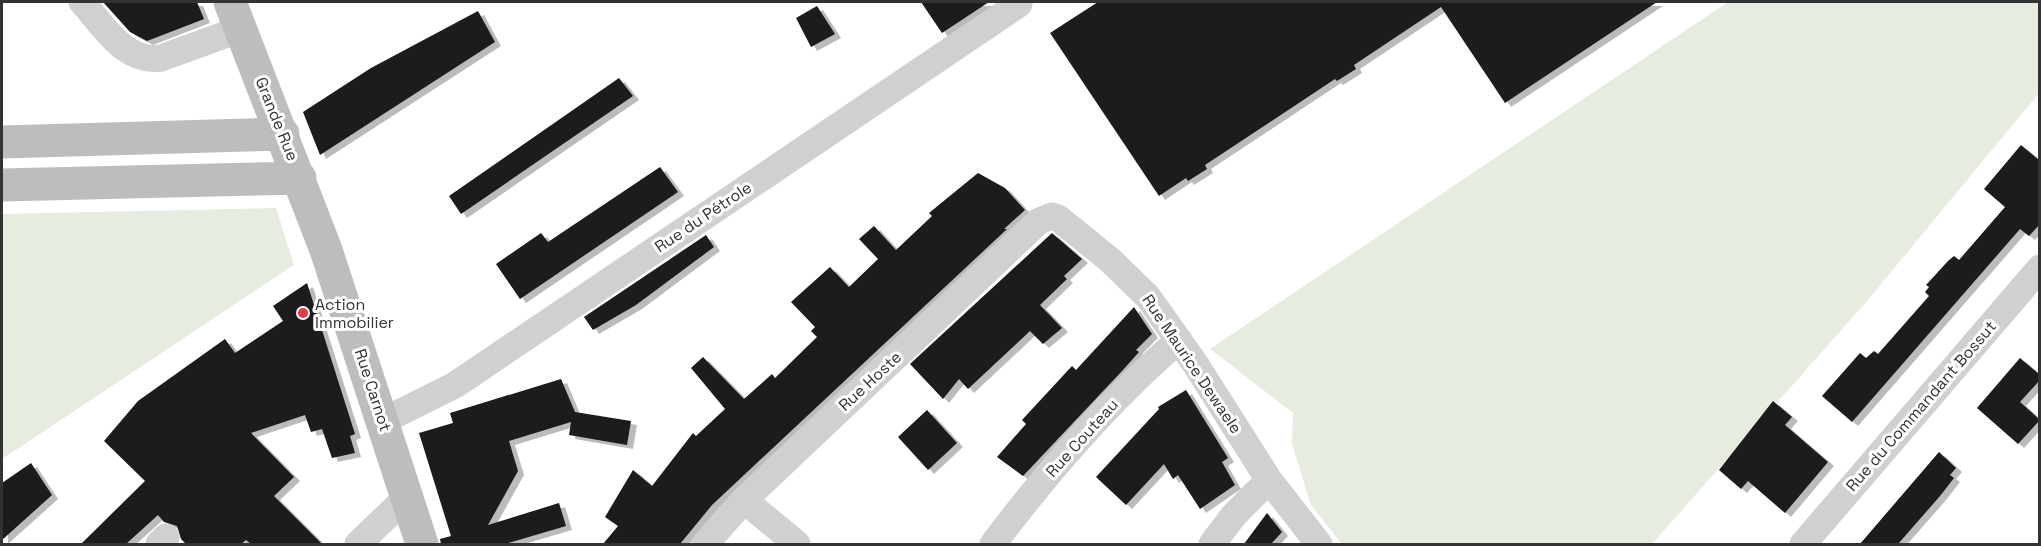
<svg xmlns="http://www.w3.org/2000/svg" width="2041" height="546" viewBox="0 0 2041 546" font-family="'Space Grotesk',sans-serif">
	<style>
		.green { fill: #e6ecdf }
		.building { fill: #1a1a1a; filter: url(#shadow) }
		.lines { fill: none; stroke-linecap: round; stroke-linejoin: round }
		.street { stroke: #d0d0d0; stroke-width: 27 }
		.secondary { stroke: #bdbdbd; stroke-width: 33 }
		.poi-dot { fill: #e63946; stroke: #fff; stroke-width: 2 }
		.labels { text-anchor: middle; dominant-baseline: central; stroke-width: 6; stroke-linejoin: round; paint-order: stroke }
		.street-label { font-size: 16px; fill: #333; stroke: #fff }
		.poi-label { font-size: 16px; fill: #333; stroke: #fff; text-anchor: start }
	</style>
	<defs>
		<filter id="shadow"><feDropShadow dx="6" dy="4" stdDeviation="0" flood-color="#0004"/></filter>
	</defs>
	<rect width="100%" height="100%" fill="#fff"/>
	<path class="green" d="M1728,2H2039V93L1867,301L1652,544H1342L1311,505L1292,444L1293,413L1210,349Z
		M276,208L294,265L2,459V214Z"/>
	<path class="building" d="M103,2H197L204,19L147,41L130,32Z
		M921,2H989L942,33Z
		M1098,2H1657L1505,103L1441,7L1354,65L1356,69L1337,81L1335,79L1205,165L1207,169L1188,181L1186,178L1159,196L1050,33Z
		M817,6L835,34L811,47L796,18Z
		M478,11L495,42L320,155L303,112L371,68Z
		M619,78L633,96L461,214L449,196Z
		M2021,145L2040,161V224L2029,236L2020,229L1852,422L1822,396L1860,353L1866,358L1874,351L1878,354L1929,296L1925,292L1929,287L1926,285L1948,261L1954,256L1959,260L2005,207L1984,189Z
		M660,167L678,192L520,299L496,264L541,233L548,242Z
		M978,173L1005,188L1025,210L1004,229H1007L712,505L680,544H603L618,526L605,517L633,470L652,486L693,433L696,436L725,409L691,368L703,357L744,399L772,374L775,378L817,337L811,331L815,327L791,302L830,267L849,287L878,259L859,239L874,226L896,250L932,216L929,213Z
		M1052,233L1082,259L1064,276L1067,279L1040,305L1062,328L1043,344L1030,331L968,389L959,379L943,399L910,364Z
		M706,235L714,247L636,305L593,330L584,317Z
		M307,283L355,434L350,436L355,453L332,458L322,429L311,432L305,415L251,433L294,477L274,496L322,544H251L246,540L241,544H186L181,539L177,526L164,522L158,515L126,544H81L145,481L104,441L138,401L225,339L235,353L283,321L273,306Z
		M1134,307L1152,334L1136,350L1139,352L1122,371L1023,476L997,457L1026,424L1022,420L1072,366L1076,370Z
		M2020,358L2040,375V380L2020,402L2040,420L2018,444L1977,408Z
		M561,379L575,412L631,421L627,445L569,435L571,422L509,441L518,471L488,525L559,503L566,526L505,544H441L440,539L451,536L419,433L453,423L450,413Z
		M1186,390L1228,458L1222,462L1235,485L1200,509L1178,475L1173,479L1164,464L1126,505L1096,477L1159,409L1158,407Z
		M1773,401L1792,417L1785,425L1828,462L1785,513L1748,481L1741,489L1719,470Z
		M927,410L957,443L928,470L898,437Z
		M1939,452L1956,468L1950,475L1954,478L1940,496L1898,544H1860Z
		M31,463L52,495L2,540V483Z
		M1267,513L1282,532L1271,544H1244Z"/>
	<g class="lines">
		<path class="street" d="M82,2C104,26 124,63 161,58L241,29
			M383,421L455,385L1019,4
			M744,500L797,544
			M159,544L166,537
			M358,544L407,497
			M705,544L744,500L1039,221L1052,216L1058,218L1110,260L1148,297L1194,362L1269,480L1319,544
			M993,544C1048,471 1109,400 1179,340
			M1212,544L1234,515L1269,480
			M1803,544L2040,268"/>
		<path class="secondary" d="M230,2L326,250L422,544
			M2,142L283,134
			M2,185L300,178"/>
	</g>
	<circle class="poi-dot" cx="303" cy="313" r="6"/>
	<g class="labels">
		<g class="street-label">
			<text transform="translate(277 119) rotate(68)">Grande Rue</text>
			<text transform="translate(703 217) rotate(-34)">Rue du Pétrole</text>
			<text transform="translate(1192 364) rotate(56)">Rue Maurice Dewaele</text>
			<text transform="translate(870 381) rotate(-43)">Rue Hoste</text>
			<text transform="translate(373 390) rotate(72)">Rue Carnot</text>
			<text transform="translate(1921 406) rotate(-49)">Rue du Commandant Bossut</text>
			<text transform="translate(1082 438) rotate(-48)">Rue Couteau</text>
		</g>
		<g class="poi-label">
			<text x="315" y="304">Action<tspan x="315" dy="18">Immobilier</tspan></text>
		</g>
	</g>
	<rect width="2041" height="546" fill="none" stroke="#333333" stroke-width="6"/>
</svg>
